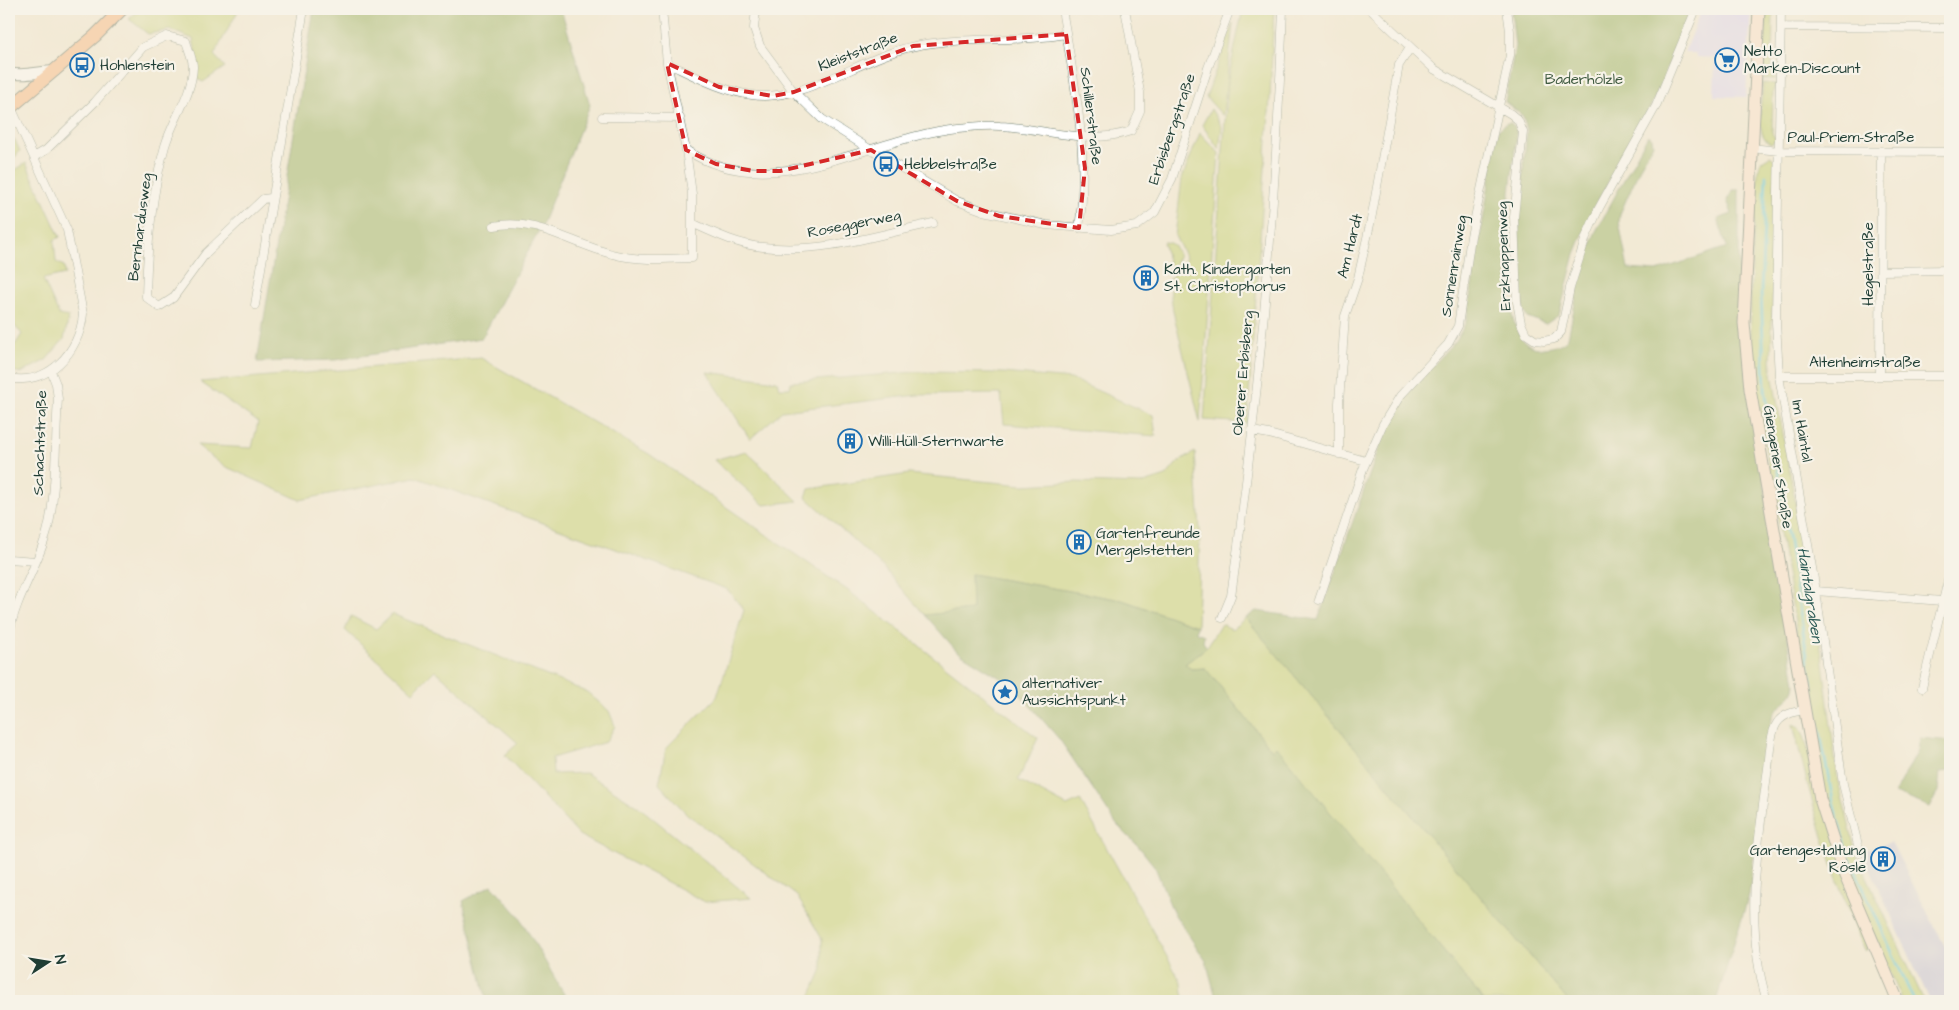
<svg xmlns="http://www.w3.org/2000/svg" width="1959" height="1010" viewBox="0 0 1959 1010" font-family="'Architects Daughter',sans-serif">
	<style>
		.built { fill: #dcd6f6 }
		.industrial { fill: #c2c2dc }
		.green { fill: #c3d274; stroke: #718854 }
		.forest { fill: #9ab466; stroke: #5c784d }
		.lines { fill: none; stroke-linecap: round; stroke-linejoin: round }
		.stream { stroke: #5cc8d4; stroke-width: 3 }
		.minor-casing { stroke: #697a6c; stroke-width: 9 }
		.tertiary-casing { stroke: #697a6c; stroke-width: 12 }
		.secondary-casing { stroke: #697a6c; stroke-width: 13 }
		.primary-casing { stroke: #697a6c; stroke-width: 14 }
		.minor { stroke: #fff; stroke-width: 8 }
		.tertiary { stroke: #fff; stroke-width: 10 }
		.secondary { stroke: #fde4d1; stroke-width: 11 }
		.primary { stroke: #fabc8b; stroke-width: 12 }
		.marked { fill: none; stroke: #d62828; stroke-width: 4; stroke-dasharray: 10 6; stroke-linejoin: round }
		.labels { text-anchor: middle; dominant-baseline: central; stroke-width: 4.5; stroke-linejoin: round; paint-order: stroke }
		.poi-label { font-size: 15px; fill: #1f3d34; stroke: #f7f3e8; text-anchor: start }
		.street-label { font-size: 15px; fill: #1f3d34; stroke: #f7f3e8 }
		.park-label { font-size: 15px; fill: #405b41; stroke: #f7f3e8 }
		.water-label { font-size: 16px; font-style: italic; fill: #2b5954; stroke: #f7f3e8 }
	</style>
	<rect width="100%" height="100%" fill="#f7f3e8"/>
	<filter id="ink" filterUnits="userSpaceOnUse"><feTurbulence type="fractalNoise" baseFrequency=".02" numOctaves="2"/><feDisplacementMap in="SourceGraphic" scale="10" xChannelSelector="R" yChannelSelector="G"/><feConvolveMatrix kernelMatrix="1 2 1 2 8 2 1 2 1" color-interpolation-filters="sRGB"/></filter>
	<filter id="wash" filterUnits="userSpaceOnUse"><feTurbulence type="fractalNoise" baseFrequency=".0096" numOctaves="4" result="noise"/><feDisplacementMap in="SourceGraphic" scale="20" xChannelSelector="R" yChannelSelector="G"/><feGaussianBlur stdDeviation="1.12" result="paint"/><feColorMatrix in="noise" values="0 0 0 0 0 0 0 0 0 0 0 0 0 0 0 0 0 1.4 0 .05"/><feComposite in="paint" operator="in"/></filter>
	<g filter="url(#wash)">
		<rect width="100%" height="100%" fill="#f2ead5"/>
		<path class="built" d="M1701,9H1751L1746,97L1714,96L1715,58L1696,57V53H1684Z"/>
		<path class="industrial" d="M1891,842L1950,956V1001H1930L1862,851Z"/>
		<path class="green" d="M140,9H239L214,55L225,67L203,82L196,78L198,64L193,39L170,30L148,34L129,19Z
			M1243,9H1274L1270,98L1247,423L1204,420L1228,79Z
			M1767,9H1773L1772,75L1776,79H1763Z
			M1233,23L1223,116L1206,97Z
			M1763,83L1776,84L1773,91L1772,133L1776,140L1771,143C1754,138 1762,98 1763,83Z
			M1211,109L1222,127L1219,149L1202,125Z
			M1200,133L1219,153L1200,422L1173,311L1169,280L1186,258L1175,236L1182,178Z
			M9,137L15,140L20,151L9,164Z
			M1770,156L1775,160L1771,368L1819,632L1838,781L1856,853L1924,1001H1903L1850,880L1824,795L1754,377C1746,308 1754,239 1758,170L1762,161Z
			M26,163L60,237L54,240L56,262L64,266L65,274L43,279L59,315L69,317L64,339L46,360L21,373L9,370V340L15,345L22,334L9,320V174Z
			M1163,242C1174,242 1176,248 1179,257L1171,272Z
			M481,358L649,454L850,592L1038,738L1018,780L1067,806L1080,800L1182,984L1184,1001H803L810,997L822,969V939L797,896L687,814L659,784L666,748L717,697L744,610L727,589L415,477L300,500L222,465L197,445L252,448L258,422L200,382Z
			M707,372L777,381L779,388H790L791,382L915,372L1003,373L1071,379L1153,415L1156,436L1004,424L1001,394L918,395L782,411L750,439Z
			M746,451L798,501L764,505L714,460Z
			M1195,452L1200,530L1197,626L1122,600L971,574L972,610L925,615L883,567L806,497L809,489L909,474L1023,485L1077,482L1141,484L1166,476L1177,463Z
			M392,614L587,692L609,711L615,726L606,742L552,758L553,774L586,773L639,807L751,898L705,902L579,835L505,755L518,743L435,670L413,692L345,630L351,616L376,629Z
			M1246,618L1568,1001H1484L1276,747L1272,750L1205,668L1191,669L1185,664L1207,647L1221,624L1232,629Z
			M1793,724L1799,727L1803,733L1868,943L1869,949L1865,951C1833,875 1811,804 1793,724Z"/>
		<path class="forest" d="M314,9H561L590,105L542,225L482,338L335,360L257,362Z
			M1511,9H1691L1655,98L1591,213L1575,254L1559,315L1546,324L1527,317L1524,312L1520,282L1519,255V212L1527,130L1523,116L1505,102L1515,46Z
			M1507,123H1511L1515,127L1517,136C1512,170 1487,348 1540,348C1551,348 1561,346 1568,338L1578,288L1595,233L1648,135L1652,138L1653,144L1643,161L1620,214L1619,222L1628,269L1657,271L1727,247L1718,219L1732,214L1727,200L1733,190H1739V320L1795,684C1794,699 1778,704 1772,717L1749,895L1716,1001H1568L1246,618L1256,611L1318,620L1387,425L1404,396L1456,341L1466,322L1498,130Z
			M971,574L1122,600L1197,626L1196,632L1204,635L1203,642L1207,647L1185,664L1191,669L1205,668L1272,750L1276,746L1484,1001H1217L1206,961L1173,912L1155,867L1139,847L1117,825L1060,740L1013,686L957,651L925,615L972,610Z
			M1920,738L1950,741V771L1940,772L1938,791L1930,807L1895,793L1918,751Z
			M492,885L519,916L568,1001H487L463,901Z"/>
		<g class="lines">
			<path class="stream" d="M1766,176L1761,293L1765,389L1815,707L1834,806L1846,850L1914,1001"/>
		</g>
	</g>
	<g filter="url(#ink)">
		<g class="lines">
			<g class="minor-casing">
				<path id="minor" d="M756,9L754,28L760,46L794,92L822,119L871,150L957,201L984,211L1046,225L1111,230L1137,226L1155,212L1172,179L1208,68L1230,9
					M1062,9C1074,81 1090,155 1079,228
					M1370,9L1434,69L1511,114L1518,120L1523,132L1514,217L1517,302L1521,323L1526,334L1535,340L1544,341L1554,339L1561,332L1570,288L1586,237L1599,208L1656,106L1696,9
					M1781,9L1776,322L1779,376L1816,591L1843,784L1860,853
					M1781,27L1950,28
					M667,63C695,76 722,91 752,95C804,103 863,56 915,46C965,36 1016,43 1066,34
					M602,117L680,118
					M1751,148L1779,151L1950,152
					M686,150C771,206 871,137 958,128C971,127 986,125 1000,126C1044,128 1087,146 1131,131L1140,111V92L1125,9
					M34,157L46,150L95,102L143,47L167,36L186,41C188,49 193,59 193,67C192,95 173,119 165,146C151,195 147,247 146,297L159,307L173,298L206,253L263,199L271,198
					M694,224C716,234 739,245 763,247C821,254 877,235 933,223
					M494,226C537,217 571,244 612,254C637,261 666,259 692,258V194L686,150L667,63L662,9
					M1882,271L1950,270
					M255,305L304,9
					M1779,376H1950
					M1880,376L1881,151
					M9,378C48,386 80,352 83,314L67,230L11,107
					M1252,431L1269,434L1366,461
					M1339,454V403L1345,316L1358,278L1371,220L1399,65L1410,48
					M9,559L36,561
					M1816,591L1942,601
					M1319,600L1363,469L1383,424L1400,396L1448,344L1458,326L1471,236L1510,55V31L1507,9
					M1222,618L1231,596C1259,402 1276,205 1283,9
					M9,635C15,598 37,568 47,532C57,495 55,439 58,399L56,384L51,371
					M1922,688L1950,572
					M1767,1001C1744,927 1757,850 1767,775C1770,759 1769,736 1777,723C1783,714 1794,712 1804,710"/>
			</g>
			<g class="tertiary-casing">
				<path id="tertiary" d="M9,73C24,77 39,71 55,71"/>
			</g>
			<g class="secondary-casing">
				<path id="secondary" d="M1759,9L1744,323L1750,389L1820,799L1843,871L1898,1001"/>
			</g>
			<g class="primary-casing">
				<path id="primary" d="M9,109L95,36L122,9"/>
			</g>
			<use href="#minor" class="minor"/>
			<use href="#tertiary" class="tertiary"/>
			<use href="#secondary" class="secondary"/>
			<use href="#primary" class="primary"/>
		</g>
	</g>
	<path d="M0 0H1959V1010H0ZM1066,34L1085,168L1079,228L999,216L957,201L871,150L780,171H753L716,164L686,150L667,63L719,87L773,96L794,92L913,46Z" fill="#f2ead5" fill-opacity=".55" fill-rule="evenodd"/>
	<path class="marked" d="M1066,34L1085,168L1079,228L999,216L957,201L871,150L780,171H753L716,164L686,150L667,63L719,87L773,96L794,92L913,46Z"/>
	<defs>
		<g id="supermarket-ring" transform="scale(1.25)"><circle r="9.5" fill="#f7f3e8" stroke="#1f6fb2" stroke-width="1.5"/><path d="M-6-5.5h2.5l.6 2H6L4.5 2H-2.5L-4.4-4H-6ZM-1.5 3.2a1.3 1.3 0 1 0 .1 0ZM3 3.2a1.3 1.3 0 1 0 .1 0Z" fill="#1f6fb2"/></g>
		<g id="bus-ring" transform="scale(1.25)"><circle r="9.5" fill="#f7f3e8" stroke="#1f6fb2" stroke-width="1.5"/><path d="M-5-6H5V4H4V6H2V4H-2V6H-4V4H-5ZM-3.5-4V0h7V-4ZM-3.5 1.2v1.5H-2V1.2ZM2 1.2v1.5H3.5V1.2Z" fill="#1f6fb2"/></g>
		<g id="building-ring" transform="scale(1.25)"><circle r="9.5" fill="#f7f3e8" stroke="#1f6fb2" stroke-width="1.5"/><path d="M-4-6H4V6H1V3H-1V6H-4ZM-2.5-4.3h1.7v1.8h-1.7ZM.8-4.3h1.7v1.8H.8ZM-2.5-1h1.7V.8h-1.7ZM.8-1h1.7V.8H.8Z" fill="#1f6fb2"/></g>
		<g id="sight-ring" transform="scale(1.25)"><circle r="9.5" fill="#f7f3e8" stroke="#1f6fb2" stroke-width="1.5"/><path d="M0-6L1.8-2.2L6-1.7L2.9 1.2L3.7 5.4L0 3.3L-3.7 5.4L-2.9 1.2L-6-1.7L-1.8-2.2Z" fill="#1f6fb2"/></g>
	</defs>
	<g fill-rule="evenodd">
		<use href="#supermarket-ring" x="1727" y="60"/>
		<use href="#bus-ring" x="82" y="65"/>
		<use href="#bus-ring" x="886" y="164"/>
		<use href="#building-ring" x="1146" y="278"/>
		<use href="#building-ring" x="850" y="441"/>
		<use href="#building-ring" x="1079" y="542"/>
		<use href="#sight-ring" x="1005" y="692"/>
		<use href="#building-ring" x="1883" y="859"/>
	</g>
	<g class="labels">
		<g class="poi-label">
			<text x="1744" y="51">Netto<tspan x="1744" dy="17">Marken-Discount</tspan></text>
			<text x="100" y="65">Hohlenstein</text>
			<text x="904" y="164">Hebbelstraße</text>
			<text x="1164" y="269">Kath. Kindergarten<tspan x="1164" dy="17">St. Christophorus</tspan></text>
			<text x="868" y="441">Willi-Hüll-Sternwarte</text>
			<text x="1096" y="533">Gartenfreunde<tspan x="1096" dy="17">Mergelstetten</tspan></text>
			<text x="1022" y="683">alternativer<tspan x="1022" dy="17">Aussichtspunkt</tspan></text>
			<text x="1866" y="850" text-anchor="end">Gartengestaltung<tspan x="1866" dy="17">Rösle</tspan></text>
		</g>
		<g class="street-label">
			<text transform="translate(858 52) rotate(-21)">Kleiststraße</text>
			<text transform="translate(1091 116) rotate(83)">Schillerstraße</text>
			<text transform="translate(1172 129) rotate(-71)">Erbisbergstraße</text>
			<text x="1851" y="137">Paul-Priem-Straße</text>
			<text transform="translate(854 224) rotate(-11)">Roseggerweg</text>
			<text transform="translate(140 227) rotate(-83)">Bernhardusweg</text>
			<text transform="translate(1350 246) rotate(-76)">Am Hardt</text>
			<text transform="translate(1504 256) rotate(-92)">Erzknappenweg</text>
			<text transform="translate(1868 264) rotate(-90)">Hegelstraße</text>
			<text transform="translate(1454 266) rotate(-81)">Sonnenrainweg</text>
			<text x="1865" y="362">Altenheimstraße</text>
			<text transform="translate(1243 373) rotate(-85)">Oberer Erbisberg</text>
			<text transform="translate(1802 431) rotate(80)">Im Haintal</text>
			<text transform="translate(40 443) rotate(-88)">Schachtstraße</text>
			<text transform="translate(1778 467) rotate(81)">Giengener Straße</text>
		</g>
		<g class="park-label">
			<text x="1584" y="79">Baderhölzle</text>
		</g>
		<g class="water-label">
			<text transform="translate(1810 595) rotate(81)">Haintalgraben</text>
		</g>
	</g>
	<rect width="1959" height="1010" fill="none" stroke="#f7f3e8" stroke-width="30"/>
	<g transform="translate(48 962) rotate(78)" stroke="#f7f3e8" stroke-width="4" paint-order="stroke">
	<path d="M0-4L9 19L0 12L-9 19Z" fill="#1f3d34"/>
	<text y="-8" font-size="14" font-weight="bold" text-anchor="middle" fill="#1f3d34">N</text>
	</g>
</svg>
